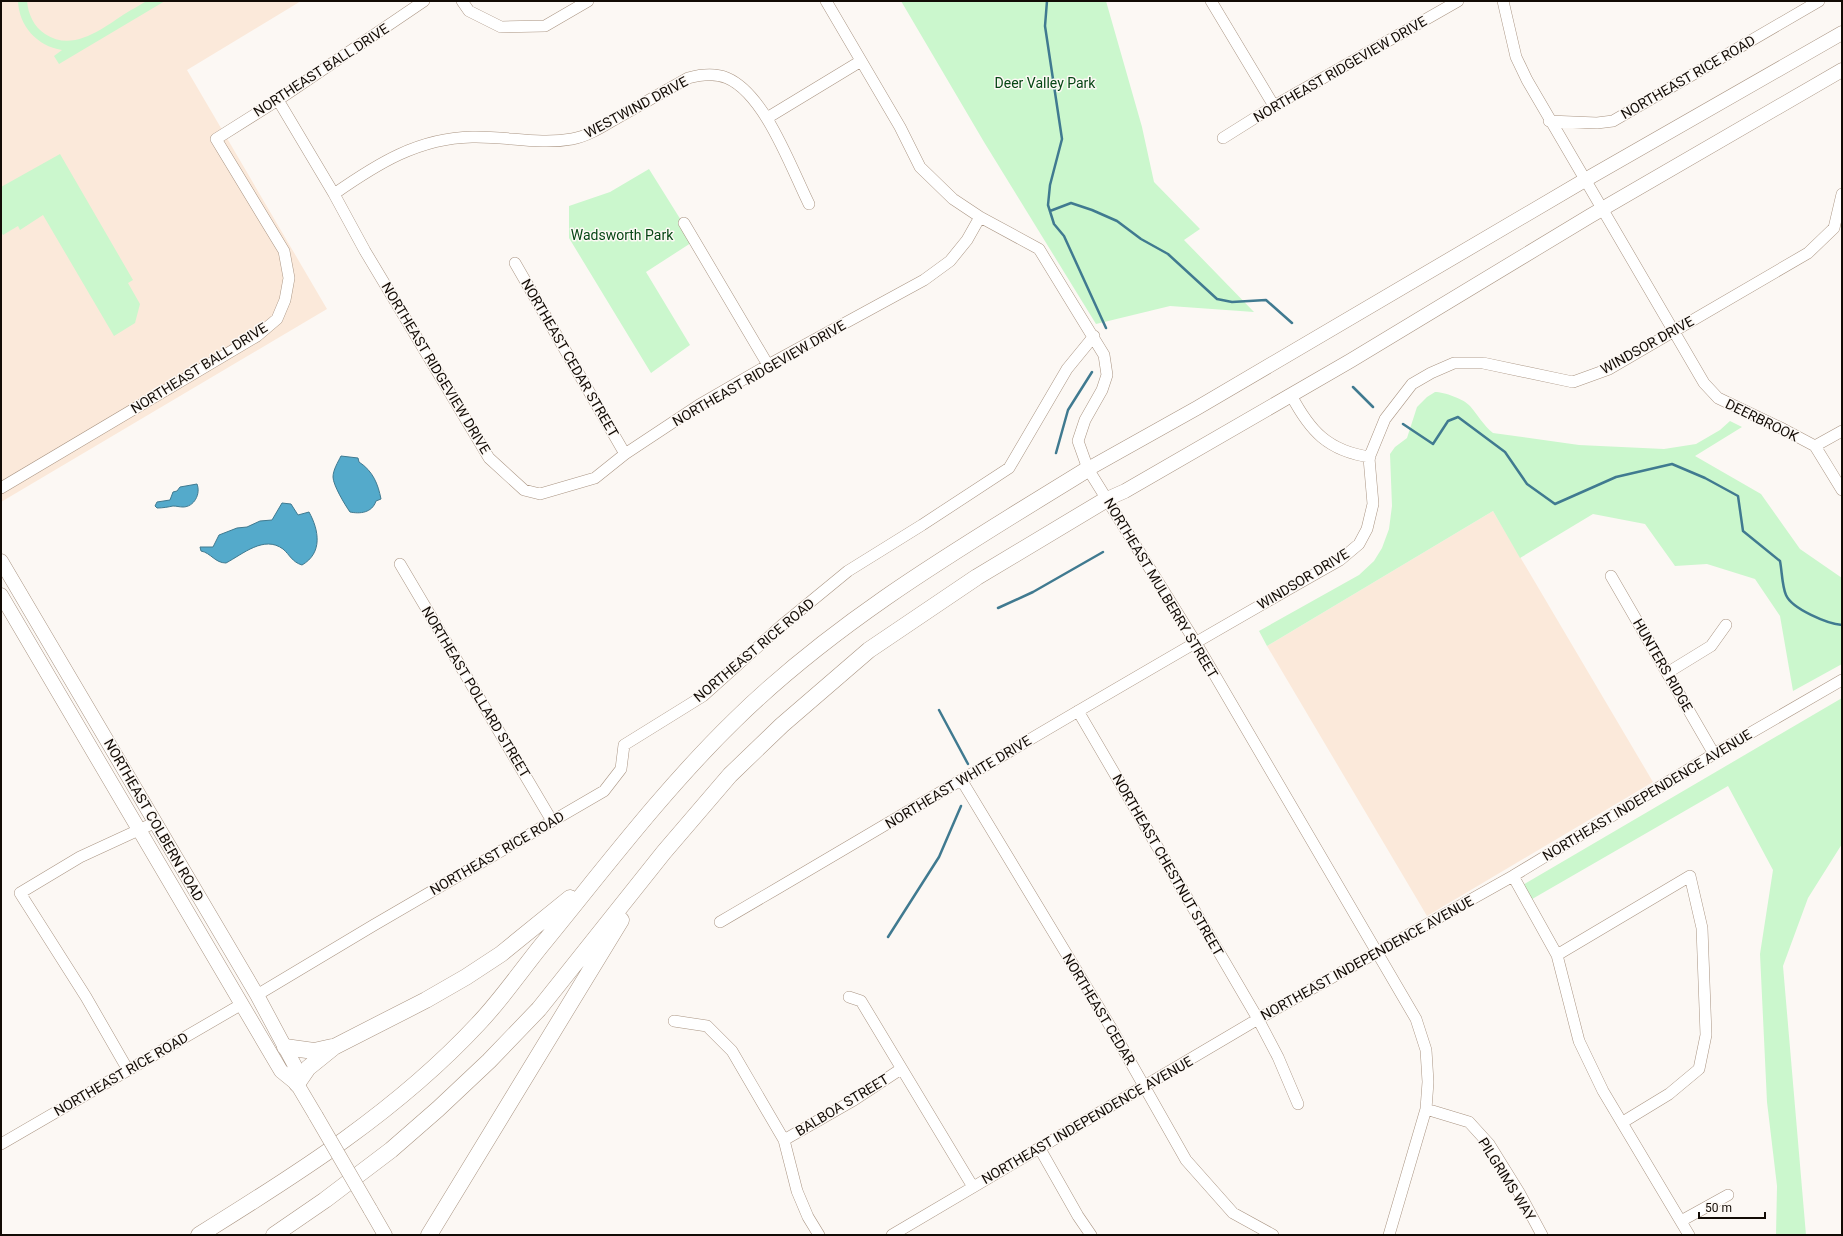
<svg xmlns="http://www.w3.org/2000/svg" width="1843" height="1236" viewBox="0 0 1843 1236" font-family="Roboto,sans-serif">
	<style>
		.built { fill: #fbe9da }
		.green { fill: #cbf7cd }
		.water { fill: #54aacb; stroke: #407a90 }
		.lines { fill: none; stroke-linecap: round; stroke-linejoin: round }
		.stream { stroke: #407a90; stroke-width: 2.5 }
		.minor-casing { stroke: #aa9583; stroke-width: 12 }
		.major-casing { stroke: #aa9583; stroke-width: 15 }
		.highway-casing { stroke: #aa9583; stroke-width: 17 }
		.minor { stroke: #fff; stroke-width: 11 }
		.major { stroke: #fff; stroke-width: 14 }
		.highway { stroke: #fff; stroke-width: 16 }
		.major-bridge-casing { stroke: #aa9583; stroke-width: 15; stroke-linecap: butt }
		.major-bridge { stroke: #fff; stroke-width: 14 }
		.labels { text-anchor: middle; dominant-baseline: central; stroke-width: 3; stroke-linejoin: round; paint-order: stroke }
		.street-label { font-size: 14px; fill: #120b05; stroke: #fcf8f4 }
		.park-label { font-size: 14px; fill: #064614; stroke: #fcf8f4 }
	</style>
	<rect width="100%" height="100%" fill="#fcf8f4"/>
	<path class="built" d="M1,1H301L187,70L327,309L1,502Z
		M1493,511L1653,782L1427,916L1267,646Z"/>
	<path class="green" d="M18,1H27C28,14 34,27 45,34C75,54 106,25 131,10C136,8 142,3 147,1C152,0 160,1 165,1L59,64L54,56L62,50C37,46 19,26 18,1Z
		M901,1H1106L1142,127L1154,182L1200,229L1184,240L1254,312L1170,306L1096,324L984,142Z
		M60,154L133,280L128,283L140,304L135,323L114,336L43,215L20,230L18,226L3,235L1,232V187Z
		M649,169L694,241L646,272L690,345L651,373L569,238V206L610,192Z
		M1435,392C1444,392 1464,399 1470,406C1478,415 1483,425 1493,433L1579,445L1664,449L1696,444L1720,430L1730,421L1742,427L1695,456L1761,494L1800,549L1842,578V664L1793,691L1780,616L1755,579L1707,564L1675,566L1645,524L1593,514L1520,558L1493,511L1267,646L1259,631L1359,575L1374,561L1382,548L1389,529L1392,506L1390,454L1395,447L1407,438L1417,407L1427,397Z
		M1842,698V844L1808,898L1783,966L1806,1235H1776L1777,1186L1767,1102L1760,954L1773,870L1728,786L1527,902L1521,886Z"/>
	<path class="water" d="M341,456L358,458L359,462C373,471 378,484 381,499L376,501C372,513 360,514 350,512C345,505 333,485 333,477C333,470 338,462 341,456Z
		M197,484C201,494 194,507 183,507C179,507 177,506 173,506C168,507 163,508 157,508L155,506L157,502L170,500L173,492L177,491L180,487Z
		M282,503L291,504L298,515L309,512C319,530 323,553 302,565C292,562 290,555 283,549C264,535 243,554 226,563C215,563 211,553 201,551L200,547H213L219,535L237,528L247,527L260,521L272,520Z"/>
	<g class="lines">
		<path class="stream" d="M1047,1L1045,26L1062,139L1050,185L1048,205L1054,224L1064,236L1106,328
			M1050,211L1071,203L1092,210L1117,221L1141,239L1168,254L1217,299L1232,302L1266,300L1292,323
			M1353,387L1373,407
			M1403,424L1433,444L1448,421L1458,417L1505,452L1527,484L1555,504L1616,477L1672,464L1705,478L1738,496L1743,531L1780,561C1782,571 1782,586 1786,595C1792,609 1828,624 1842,625
			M1056,453L1068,410L1092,372
			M998,608L1033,592L1103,552
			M939,710L968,764
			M888,937L939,857L961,806"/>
		<g class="minor-casing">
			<path id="minor" d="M462,1L469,11L501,27L545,26L588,1
				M826,1L900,127L920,167L953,199L980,217L1039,249L1104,355L1107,375L1102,390L1085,420L1078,441L1088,469L1196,643L1416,1019L1426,1050L1428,1082L1426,1109L1389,1235
				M1211,1L1274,106
				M1503,1L1516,57L1527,80L1704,383L1718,398L1783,429L1815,446L1842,490
				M278,100L334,194L365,251L489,458L524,490L540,494L595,478L625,454L699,405L768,365L924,280L950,261L967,240L980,217
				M767,118L861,61
				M1549,121L1597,123L1613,121L1819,1
				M1223,138L1274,106L1458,1
				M334,194C377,164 418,138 472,137C505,136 539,145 572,139C589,136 605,125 619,117C642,104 665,91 688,78C699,75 715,73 727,78C765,94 791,168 809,204
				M684,223L768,365
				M515,263L625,454
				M1291,395C1310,431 1328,451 1370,457
				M1815,446L1842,431
				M1,488L257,336L277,319L285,300L289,278L284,251L216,139L278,100L424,1
				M400,564L552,821
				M1611,576L1714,754
				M1667,673L1711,646L1726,625
				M1078,711L1258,1019L1278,1057L1298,1104
				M962,781L1110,1026L1186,1160L1233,1213L1273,1235
				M1513,876L1557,955L1579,1041L1603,1091L1689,1235
				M720,922C927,801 1132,677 1340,560L1359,544L1367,529L1373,504L1369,458L1385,419L1412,384L1431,373L1454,363H1483L1573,382L1609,369L1808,253L1834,228L1842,194
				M1557,955L1690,876L1702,928L1706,1035L1699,1069L1669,1094L1623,1122
				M257,995L374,925L604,791L621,769L624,745L703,696L781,626L848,571L922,525L1009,468L1067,369L1094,336
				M849,997L861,1001L973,1187
				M674,1021L707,1026L732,1051L784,1140L797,1191L808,1217L819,1235
				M128,1070L86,997L20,893L80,857L156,822
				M1426,1109L1469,1122L1489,1144L1520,1194L1542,1235
				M784,1140L854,1100L901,1069
				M1,1144L242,1004
				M1040,1149L1078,1216L1091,1235
				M1681,1221L1728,1195
				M892,1235L1258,1019L1513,876L1714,754L1842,680"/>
		</g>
		<g class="major-casing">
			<path id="major" d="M1088,469L1197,408L1585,180L1842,33
				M1107,499L1125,491L1350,361L1590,216L1842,70
				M1,561L257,995L295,1066L297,1084
				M1,595L281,1071L297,1084L316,1116
				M370,1209L385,1235"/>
		</g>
		<g class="highway-casing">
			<path id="highway" d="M285,1047L314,1051L332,1047
				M297,1084L308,1068L334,1047L426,1000L466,977L501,954L570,898
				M199,1235C299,1173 397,1111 478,1024C501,1000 520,972 541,946C604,869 664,789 735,720C839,618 965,545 1088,469
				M274,1235L325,1200L391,1150L438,1109L489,1061L539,1009L664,852L730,775L782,725L869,650L977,577L1107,499
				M429,1235L621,920"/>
		</g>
		<use href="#minor" class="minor"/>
		<use href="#major" class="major"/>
		<use href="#highway" class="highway"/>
		<g class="major-bridge-casing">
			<path id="major-bridge" d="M316,1116L370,1209"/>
		</g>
		<use href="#major-bridge" class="major-bridge"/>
	</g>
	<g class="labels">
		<g class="street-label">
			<text transform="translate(1340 69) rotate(-30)">NORTHEAST RIDGEVIEW DRIVE</text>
			<text transform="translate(321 70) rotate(-33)">NORTHEAST BALL DRIVE</text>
			<text transform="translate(1688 77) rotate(-30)">NORTHEAST RICE ROAD</text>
			<text transform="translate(636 107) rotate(-28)">WESTWIND DRIVE</text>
			<text transform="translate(1647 345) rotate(-29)">WINDSOR DRIVE</text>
			<text transform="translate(570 358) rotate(60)">NORTHEAST CEDAR STREET</text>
			<text transform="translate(199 368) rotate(-32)">NORTHEAST BALL DRIVE</text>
			<text transform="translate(436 368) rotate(59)">NORTHEAST RIDGEVIEW DRIVE</text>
			<text transform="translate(759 373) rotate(-30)">NORTHEAST RIDGEVIEW DRIVE</text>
			<text transform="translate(1762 420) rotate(26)">DEERBROOK</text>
			<text transform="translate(1303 579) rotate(-31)">WINDSOR DRIVE</text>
			<text transform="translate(1161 588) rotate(59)">NORTHEAST MULBERRY STREET</text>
			<text transform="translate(754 650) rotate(-40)">NORTHEAST RICE ROAD</text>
			<text transform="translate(1663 665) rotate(60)">HUNTERS RIDGE</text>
			<text transform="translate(476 692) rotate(59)">NORTHEAST POLLARD STREET</text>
			<text transform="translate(958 782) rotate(-31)">NORTHEAST WHITE DRIVE</text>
			<text transform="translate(1647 795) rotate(-31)">NORTHEAST INDEPENDENCE AVENUE</text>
			<text transform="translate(154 820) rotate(60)">NORTHEAST COLBERN ROAD</text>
			<text transform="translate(497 853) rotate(-30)">NORTHEAST RICE ROAD</text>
			<text transform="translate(1168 865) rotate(60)">NORTHEAST CHESTNUT STREET</text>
			<text transform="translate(1367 958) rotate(-29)">NORTHEAST INDEPENDENCE AVENUE</text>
			<text transform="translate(1099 1009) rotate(59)">NORTHEAST CEDAR</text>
			<text transform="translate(121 1074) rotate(-30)">NORTHEAST RICE ROAD</text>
			<text transform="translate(842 1105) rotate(-31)">BALBOA STREET</text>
			<text transform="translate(1087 1120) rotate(-30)">NORTHEAST INDEPENDENCE AVENUE</text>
			<text transform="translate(1507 1179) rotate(58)">PILGRIMS WAY</text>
		</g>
		<g class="park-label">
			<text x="1045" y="83">Deer Valley Park</text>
			<text x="622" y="235">Wadsworth Park</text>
		</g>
	</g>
	<rect width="1843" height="1236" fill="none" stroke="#120b05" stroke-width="4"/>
	<path d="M1699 1212v6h66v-6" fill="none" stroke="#120b05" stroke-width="2"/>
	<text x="1705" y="1212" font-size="12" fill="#120b05" stroke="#fcf8f4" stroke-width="3" paint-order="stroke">50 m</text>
</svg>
